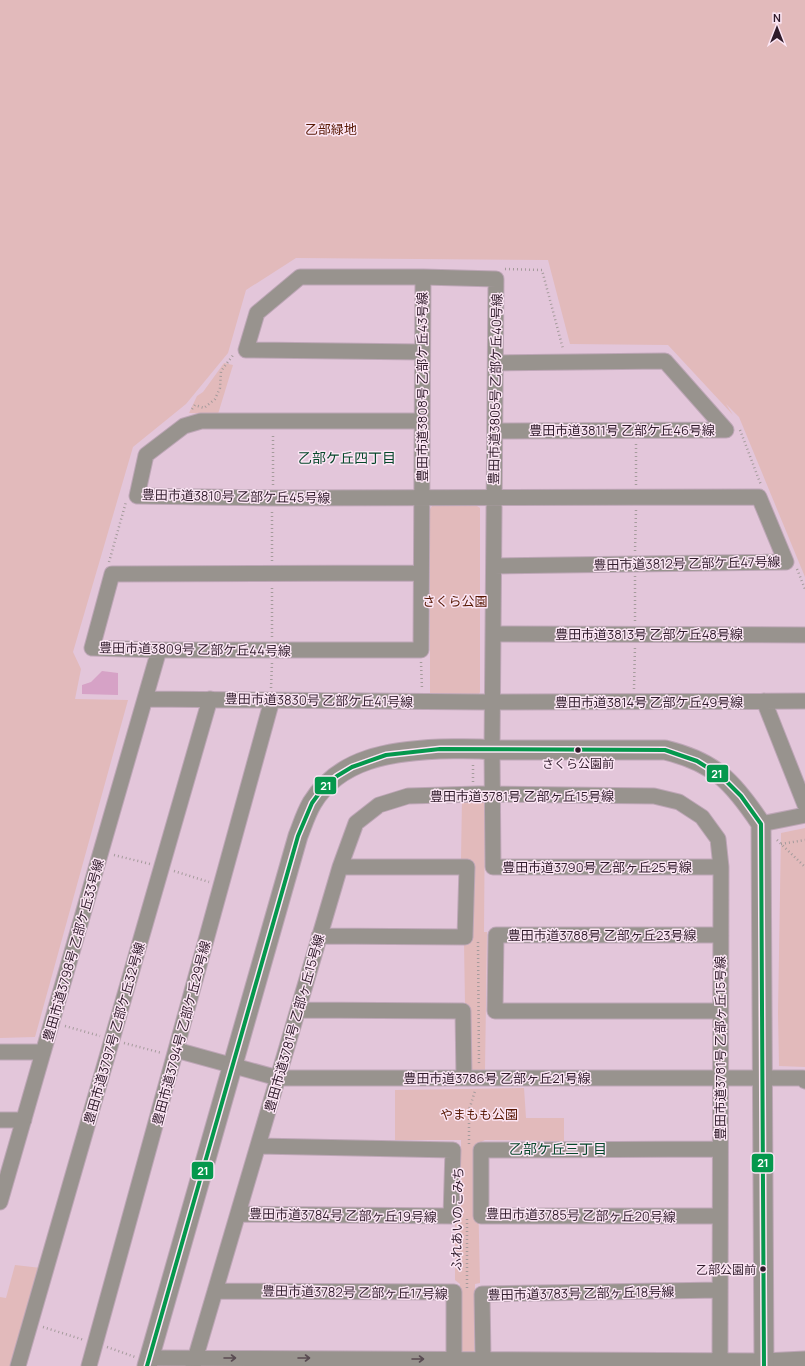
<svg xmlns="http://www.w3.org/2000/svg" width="805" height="1366" viewBox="0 0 805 1366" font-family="Manrope,'Noto Sans JP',sans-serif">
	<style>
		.green { fill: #e2babb }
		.water { fill: #d6a2c6 }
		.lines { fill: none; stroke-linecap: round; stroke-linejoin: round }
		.minor-casing { stroke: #bda6b6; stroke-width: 17 }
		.tertiary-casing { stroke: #bda6b6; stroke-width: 21 }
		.path { stroke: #a59b9c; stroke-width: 2.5; stroke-dasharray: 1 3; stroke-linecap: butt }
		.minor { stroke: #98938e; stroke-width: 15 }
		.tertiary { stroke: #98938e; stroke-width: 19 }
		.bus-1-casing { stroke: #fce6f5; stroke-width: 7 }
		.bus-1 { stroke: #05984d; stroke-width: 4 }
		.oneway { stroke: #594b52 }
		.bus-dot { fill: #2f1b2a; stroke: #fce6f5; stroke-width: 1.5 }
		.labels { text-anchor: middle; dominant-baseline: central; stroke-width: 3; stroke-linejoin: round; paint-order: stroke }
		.bus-label { font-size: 12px; fill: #2f1b2a; stroke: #fce6f5 }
		.park-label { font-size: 13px; fill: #571803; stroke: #fce6f5 }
		.street-label { font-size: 13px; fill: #2f1b2a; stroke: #fce6f5 }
		.neighbourhood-label { font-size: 14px; fill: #05472a; stroke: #fce6f5 }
		.line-badge { stroke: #fce6f5; stroke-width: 1.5 }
		.badge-label { font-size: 11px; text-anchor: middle; font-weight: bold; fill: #fff }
	</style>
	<rect width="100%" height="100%" fill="#e3c6da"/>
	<path class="green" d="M0,0H805V577L739,417L726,404L733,415L668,345L570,344L548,260L296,258L246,290L228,353L186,404L133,447L73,652L81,669L75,699L128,700L35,1037L0,1038Z
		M224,363L233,365L218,414L189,413L197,396L203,392Z
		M432,506H477L480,508V692L478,696L430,697V509Z
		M462,798L485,801L484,932H487L485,1070H469V1006L465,1004L464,942H470L471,861L461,860Z
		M805,828V1067L779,1066L778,1013L781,833Z
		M524,1088L526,1118H564V1141L485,1140L477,1144L480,1283L475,1284L474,1353H461L459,1348L460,1284L455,1280V1220L461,1222V1140H395V1090Z
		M15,1265L41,1268L12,1366H0V1297L6,1298Z"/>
	<path class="water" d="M102,671L118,673V695L82,694V685L91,682Z"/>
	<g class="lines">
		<g class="minor-casing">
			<path id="minor" d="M422,352L246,350L257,313L300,277H423L496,279L492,750L493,867H721
				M496,363L665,361L726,430
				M422,421H201L184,426L146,455L137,496L273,498L759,497L786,562L494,566
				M495,431L726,430
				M421,573L112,574L92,648L159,650H421C422,525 422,401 423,277
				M493,634L805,635
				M145,699L483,702L805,701
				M764,701L805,805
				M761,824L805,815
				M319,936L465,937L467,867H340
				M298,1010L463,1011L464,1078
				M720,1011H495L496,935H721
				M176,1050L278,1078H803L805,1081
				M0,1052H43
				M0,1120H24
				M0,1202L159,650
				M238,1214L451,1216L453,1150L258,1146
				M720,1216H481V1150L720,1149
				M215,1291L454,1292V1359
				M150,1358L764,1361L805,1359
				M483,1359L482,1294L720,1290
				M18,1366L210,699
				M89,1366L272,700
				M193,1366L340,867L356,823L379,805L408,796L479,794L654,796L679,802L702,817L718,839L721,867L720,1360"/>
		</g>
		<g class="tertiary-casing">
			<path id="tertiary" d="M147,1366L298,836C302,826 306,813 312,803C339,758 392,751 440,749C458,749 475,748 492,750H665C715,762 733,782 761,824L764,1366"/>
		</g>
		<path class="path" d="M505,269L542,270L563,349
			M192,409L195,405L204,408L215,399L220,388L221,371L234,354
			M740,430L761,485
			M273,485V434
			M636,485V442
			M635,551L636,510
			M272,561V512
			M109,562L126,502
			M797,569L805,589
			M635,621V576
			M272,637V586
			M421,662L422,689
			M271,688L272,663
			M634,689L635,646
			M473,782V763
			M777,840L805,867
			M781,844L805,840
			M114,855L150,864
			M174,871L209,882
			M478,942L479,1065
			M65,1026L100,1036
			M124,1043L162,1053
			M469,1144V1110L475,1091
			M467,1288V1217
			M43,1327L84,1340
			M107,1347L135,1357"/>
		<use href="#minor" class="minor"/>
		<use href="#tertiary" class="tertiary"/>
		<g class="bus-1-casing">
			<path id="bus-1" d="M147,1366L298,836L312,803L323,788L337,776L352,767L386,755L440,749L665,750L697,761L721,776L741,796L761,824L764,1366"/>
		</g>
		<use href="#bus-1" class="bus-1"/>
	</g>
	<defs><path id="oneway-shaft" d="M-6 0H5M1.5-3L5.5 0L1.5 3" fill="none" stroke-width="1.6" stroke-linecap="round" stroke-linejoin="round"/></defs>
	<g class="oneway">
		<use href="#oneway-shaft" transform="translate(230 1358)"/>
		<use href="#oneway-shaft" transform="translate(304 1358)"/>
		<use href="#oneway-shaft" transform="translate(418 1359)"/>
	</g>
	<g class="bus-dot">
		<circle cx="578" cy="750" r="3.5"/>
		<circle cx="763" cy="1269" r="3.5"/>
	</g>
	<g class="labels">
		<g class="bus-label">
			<text x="578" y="763">さくら公園前</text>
			<text x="756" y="1269" text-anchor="end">乙部公園前</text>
		</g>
		<g class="park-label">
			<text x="331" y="129">乙部緑地</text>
			<text x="455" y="601">さくら公園</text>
			<text x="479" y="1114">やまもも公園</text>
		</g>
		<g class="street-label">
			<text transform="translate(422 387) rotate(-90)">豊田市道3808号 乙部ケ丘43号線</text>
			<text transform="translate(495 389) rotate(-89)">豊田市道3805号 乙部ケ丘40号線</text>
			<text x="622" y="430">豊田市道3811号 乙部ケ丘46号線</text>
			<text transform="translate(236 496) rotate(1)">豊田市道3810号 乙部ケ丘45号線</text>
			<text transform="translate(687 563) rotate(-1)">豊田市道3812号 乙部ケ丘47号線</text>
			<text x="649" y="634">豊田市道3813号 乙部ケ丘48号線</text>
			<text transform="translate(195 649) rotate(1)">豊田市道3809号 乙部ケ丘44号線</text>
			<text transform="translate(319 700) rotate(1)">豊田市道3830号 乙部ケ丘41号線</text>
			<text x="649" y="702">豊田市道3814号 乙部ケ丘49号線</text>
			<text x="522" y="796">豊田市道3781号 乙部ヶ丘15号線</text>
			<text x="597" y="867">豊田市道3790号 乙部ヶ丘25号線</text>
			<text x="602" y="935">豊田市道3788号 乙部ヶ丘23号線</text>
			<text transform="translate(73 950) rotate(-74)">豊田市道3798号 乙部ケ丘33号線</text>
			<text transform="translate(294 1023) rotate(-74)">豊田市道3781号 乙部ヶ丘15号線</text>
			<text transform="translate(114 1033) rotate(-74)">豊田市道3797号 乙部ケ丘32号線</text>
			<text transform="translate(181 1033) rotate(-75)">豊田市道3794号 乙部ケ丘29号線</text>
			<text transform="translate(720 1048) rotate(-90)">豊田市道3781号 乙部ヶ丘15号線</text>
			<text x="497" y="1078">豊田市道3786号 乙部ヶ丘21号線</text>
			<text transform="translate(343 1215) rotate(1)">豊田市道3784号 乙部ヶ丘19号線</text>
			<text transform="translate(581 1215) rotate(1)">豊田市道3785号 乙部ヶ丘20号線</text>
			<text transform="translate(457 1219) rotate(-89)">ふれあいのこみち</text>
			<text transform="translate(355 1292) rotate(1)">豊田市道3782号 乙部ヶ丘17号線</text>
			<text transform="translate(581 1293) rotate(-1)">豊田市道3783号 乙部ヶ丘18号線</text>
		</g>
		<g class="neighbourhood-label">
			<text x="347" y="457">乙部ケ丘四丁目</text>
			<text x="558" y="1148">乙部ケ丘三丁目</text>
		</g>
	</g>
	<g class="line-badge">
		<rect x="706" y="764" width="23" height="19" rx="4" fill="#05984d"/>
		<rect x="314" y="776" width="23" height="19" rx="4" fill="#05984d"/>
		<rect x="751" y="1153" width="23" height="20" rx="4" fill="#05984d"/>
		<rect x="191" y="1161" width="23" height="19" rx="4" fill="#05984d"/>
	</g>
	<g class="badge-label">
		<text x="717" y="778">21</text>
		<text x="326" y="790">21</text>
		<text x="763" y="1167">21</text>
		<text x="203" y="1175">21</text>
	</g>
	<g transform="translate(777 28)" stroke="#fce6f5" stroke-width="3" paint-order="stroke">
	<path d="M0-3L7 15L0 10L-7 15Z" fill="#2f1b2a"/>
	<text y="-6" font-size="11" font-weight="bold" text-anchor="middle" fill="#2f1b2a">N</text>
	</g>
</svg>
